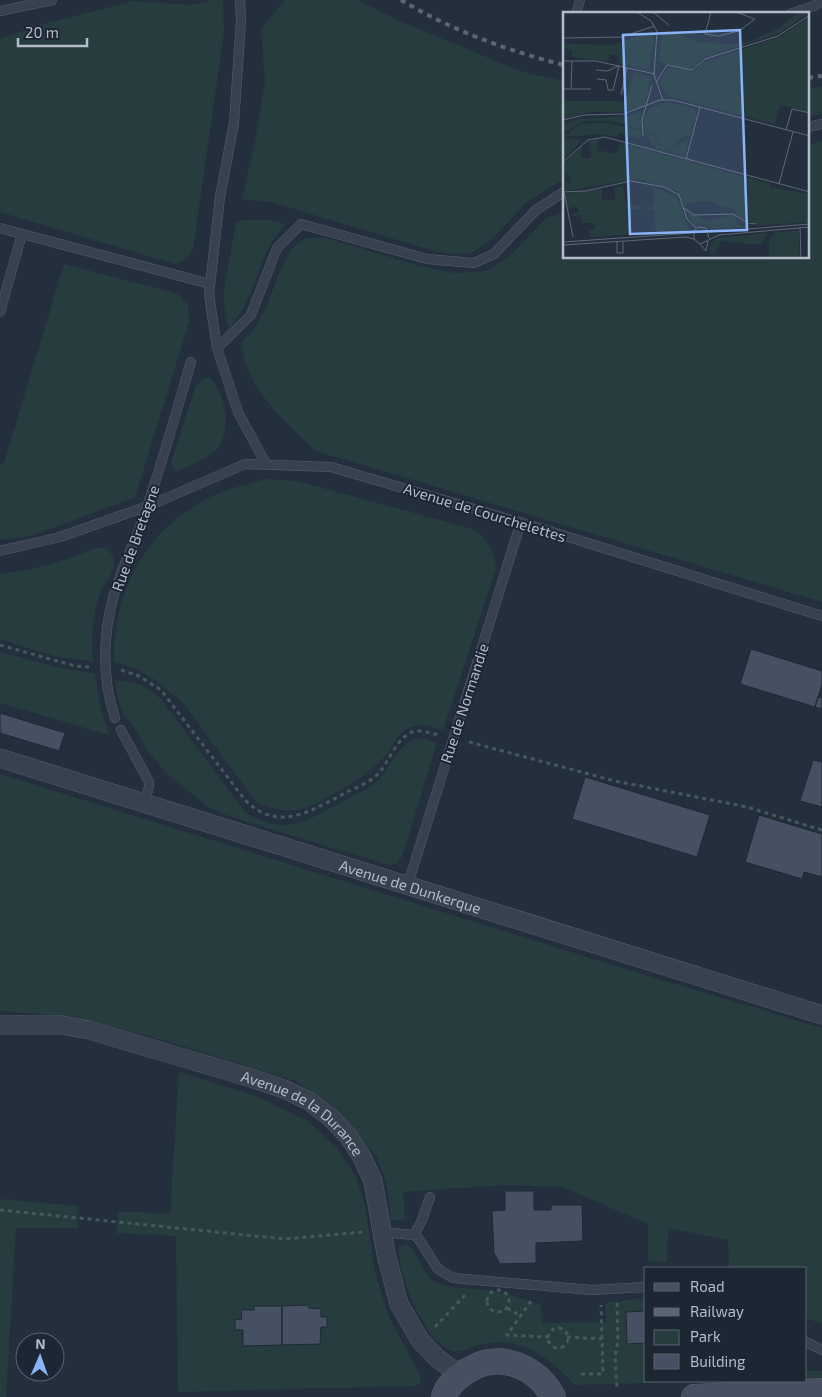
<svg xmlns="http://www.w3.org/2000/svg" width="822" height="1397" viewBox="0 0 822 1397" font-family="'Exo 2',sans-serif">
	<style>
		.green { fill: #263c3f }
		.building { fill: #455162; stroke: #1f2835 }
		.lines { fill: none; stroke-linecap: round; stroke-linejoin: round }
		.service-casing { stroke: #565f6c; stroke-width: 10 }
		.minor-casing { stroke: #565f6c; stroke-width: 19 }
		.secondary-casing { stroke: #565f6c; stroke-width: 26 }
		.path { stroke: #44595c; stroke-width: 3; stroke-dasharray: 4 4; stroke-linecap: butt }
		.service { stroke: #38414e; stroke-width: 9 }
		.minor { stroke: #38414e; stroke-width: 18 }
		.secondary { stroke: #465061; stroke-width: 25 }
		.rail { stroke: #5a6575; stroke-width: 4; stroke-dasharray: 5 5; stroke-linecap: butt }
		.labels { text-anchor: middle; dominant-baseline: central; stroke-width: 4; stroke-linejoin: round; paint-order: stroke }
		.street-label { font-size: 15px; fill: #b4bcc9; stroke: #1d2633 }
		.inset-road { fill: none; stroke: #5e6776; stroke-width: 1 }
		.view { fill: #8ab4f8; fill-opacity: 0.15; stroke: #8ab4f8; stroke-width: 2.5 }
		.inset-edge { fill: none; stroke: #b4bcc9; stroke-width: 2.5 }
	</style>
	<rect width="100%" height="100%" fill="#242f3e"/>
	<path class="green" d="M213,0H223L224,33L193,250L186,260L175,264L0,212V39L36,26L133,1L192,5Z
		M285,0H357L404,23L523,72L564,81V179L527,202L492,239L470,254L441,253L271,202L242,199L257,131L265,82L261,29Z
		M822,87V114L808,117V88Z
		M822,141V602L316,451C286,423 242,385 242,342L252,332L265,310L283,264L293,247L307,238H326L420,266L454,273L487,271L511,255L546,218L564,212V258H808V145Z
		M246,220H268L286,224C257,253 257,298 229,328L225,314L223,295L236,222Z
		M64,264L178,294L187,304L190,319L135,497L32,536L0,540V464L4,463Z
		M209,377C227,394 233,433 215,451C207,459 188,466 177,472L173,469L171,462L196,385L203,379Z
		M266,479L297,481L473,529C488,539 494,551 496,569L443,730C433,727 421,723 410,727C398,732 393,747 385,756C370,775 320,805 297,810C282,812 269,808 256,802L183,703L157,681L135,668L114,662C112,596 143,535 201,502C221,490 244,485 266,479Z
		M96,548H106C111,553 115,557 114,565C113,574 106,581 102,589C92,611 91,638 93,662L54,656L0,639V574C34,571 65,560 96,548Z
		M0,652L57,667L95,674L100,705L109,735L0,703Z
		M115,681C137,681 145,685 161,699L245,812C286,838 309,820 347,799C357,793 372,788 379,779C390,768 397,749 411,741C419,736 429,741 437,743L402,857L396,864L388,865L226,815L207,806L166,773L146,749L133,725L124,716L118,700Z
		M0,774L632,971L822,1028V1324L806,1318V1268H729L728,1240L668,1228L667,1262L648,1261V1224L563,1187L505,1185L403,1192L405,1219L391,1221L386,1183L377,1157L332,1105L296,1081L173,1043L76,1017L0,1011Z
		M179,1072L256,1096L308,1121L337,1148L356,1177L365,1205L375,1272L389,1317L420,1375V1382L415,1386L178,1392L176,1236L116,1233L118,1211L170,1214Z
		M0,1199L78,1206L77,1228H16L6,1397H0Z
		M406,1244C418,1249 421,1272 433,1280C449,1290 468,1287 485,1290C505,1292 523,1299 541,1305L542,1323L606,1322L605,1303L646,1298V1381H806V1371H822V1381L717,1387V1381L575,1385C549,1358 523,1336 482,1344C472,1346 464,1353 453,1351C425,1344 398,1275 398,1248Z"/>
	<path class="building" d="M751,649L822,671V684L815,707L740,684Z
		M818,697L822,698V709L815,707Z
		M0,713L65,733L59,751L0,733Z
		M813,760L822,762V807L800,801Z
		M585,777L710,815L697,857L572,819Z
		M759,815L822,834V877L804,872L802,879L745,862Z
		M505,1191H534V1210H551V1205H582L583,1241L536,1243V1263L500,1264L494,1253L492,1211L505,1210Z
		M308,1305L309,1308L321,1309V1317H327V1327H321L320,1344L282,1345V1306Z
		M254,1306H282V1345L243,1346V1330H235V1319L241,1320L242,1310H254Z
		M646,1311V1343L627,1344L626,1312Z"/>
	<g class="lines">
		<g class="service-casing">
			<path id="service" d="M240,0L241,20L234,123L220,197L209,294L217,348L238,412L266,464
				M0,11L52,0
				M576,14L580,0
				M790,14L814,6L822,1
				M808,127L822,124
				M0,228L210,284
				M0,312L22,234
				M217,348L251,315L277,248L301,224L427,259L474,263L494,254L536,210L564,192
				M0,551L60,537L148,506L245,464L331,467L546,530L822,616
				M115,718C100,673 103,623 119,579C128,554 140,530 148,504C164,457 177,409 191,362
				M121,730L149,782V787L144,803
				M408,884L521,522
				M381,1232L414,1235L418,1238L438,1269L453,1278L592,1290L646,1287
				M414,1235L422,1220L430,1197
				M806,1342L822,1350"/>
		</g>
		<g class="minor-casing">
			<g id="minor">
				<path id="s1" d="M0,758C274,843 548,930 822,1015"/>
				<path id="s2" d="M0,1025H62L89,1030L248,1077L284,1089L309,1101L330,1117L348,1136L362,1157L373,1181L386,1254L399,1304L420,1340L437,1358L460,1375"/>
			</g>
		</g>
		<g class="secondary-casing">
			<path id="secondary" d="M444,1397C447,1386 457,1377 467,1371C471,1369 476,1366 481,1364C509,1355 540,1371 553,1397
				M694,1397L822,1391"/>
		</g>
		<path class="path" d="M0,645L75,666L90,667
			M121,670L139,676L161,690L245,800C278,833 311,811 345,793C355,788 368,783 376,776C389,764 394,740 412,732C420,729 430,733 438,735
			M469,742L615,781L747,807L822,830
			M0,1210L285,1239L363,1232
			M487 1301a11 11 0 1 1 22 0a11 11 0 1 1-22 0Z
			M531,1301L507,1335L548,1337
			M617,1303L618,1341L615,1357L617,1389
			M507,1308L521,1316
			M435,1327L466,1294
			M548 1338a10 10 0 1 1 20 0a10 10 0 1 1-20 0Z
			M567,1337L602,1339
			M581,1374H602L603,1372L601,1305"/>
		<use href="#service" class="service"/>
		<use href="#minor" class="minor"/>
		<use href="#secondary" class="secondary"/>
		<path class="rail" d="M401,0C451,30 508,51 564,65
			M808,78L822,76"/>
	</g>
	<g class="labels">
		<g class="street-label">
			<text transform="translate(485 512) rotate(17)">Avenue de Courchelettes</text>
			<text transform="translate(135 538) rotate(-70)">Rue de Bretagne</text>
			<text transform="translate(464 703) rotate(-72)">Rue de Normandie</text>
			<text stroke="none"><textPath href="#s1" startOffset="430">Avenue de Dunkerque</textPath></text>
			<text stroke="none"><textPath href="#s2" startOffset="322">Avenue de la Durance</textPath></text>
		</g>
	</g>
	<g transform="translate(563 12)">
		<rect width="246" height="246" fill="#242f3e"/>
		<path d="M236,0L246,1L215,22L141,45L128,57L96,50L98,25L104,18L135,30L168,32L184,30L215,17ZM246,5V100L217,93L211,112L107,85L98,75L96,70L105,55L131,59L139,51L219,24ZM92,21L86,59L54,51L56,44L47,42L45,49L9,45V38L0,36V32L50,33L79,22ZM71,60L88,65L82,93L60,100H28L0,106V89H63ZM105,90L130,96L134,101L127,124H122L106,137L101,136L90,122L80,117L81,105L87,96ZM77,100L79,101L77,117L49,109H20L0,121V112L17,107L65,104ZM44,111L77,118L79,127L56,121L54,125L37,122L0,125L17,112ZM80,119L87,121L104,139L126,126L122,143L120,144L94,137ZM0,126L19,128L0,148ZM36,126L35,138L53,142L58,131L206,171L208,175L246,182V210L149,217L141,212L131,213L123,199L144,209L169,203L174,206L173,212L180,214L196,213L175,204L170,196L162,195L159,199V194L146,189L124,191L122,195L113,179L76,167L2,179V171H8V165L0,159V152L19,134L18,146H29L25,130ZM60,174L63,193L77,194V197L69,198L68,222L27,225L26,218H32L31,211H18L17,203L8,204V202L16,200L14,194L5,197L2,182L39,177V189L52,187L51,176ZM91,175L114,185L126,218L93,220L91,198H83V195H90ZM235,218L237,246H195L206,245V230L211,221ZM204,221L197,233L158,229L151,242H147V234L153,226Z" fill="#263c3f"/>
		<path class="inset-road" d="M74,0L88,9L94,19L91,63L100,88M90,0L106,13M148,0L142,22L155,24L176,19L192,7L173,0M0,26L58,25L92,14M0,49H33L92,62M33,58L45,59L55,54M34,67L43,68L45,78H50L56,54M93,71L104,53L129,58L142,47L215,24L247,3M0,77H28M8,77L9,49M58,83L64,56M0,108L21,103L60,102L97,88H110L247,124M223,118L229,97L247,101M80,124L79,108L89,73M123,147L137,95M0,150L25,128L42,125L247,180M216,172L230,120M0,180L22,179L68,169L101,175L116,183L124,207L133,216M1,180L10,225M121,196L131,203L170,202L185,211L193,212M237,216L238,246M146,220L247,212M146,226L143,216L135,215L131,219V227L137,232L156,223L247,215M54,229V241H60V230M0,230L144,220M137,232L143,239L145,229M0,233L123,225L131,227"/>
		<path class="view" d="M177,18L184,218L67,222L60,23Z"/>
		<rect width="246" height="246" class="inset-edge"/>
	</g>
	<rect x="644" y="1267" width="162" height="115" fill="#1d2633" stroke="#59626f"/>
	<rect x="654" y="1283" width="25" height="8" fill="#465061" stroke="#59626f"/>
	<text x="690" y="1292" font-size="15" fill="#b4bcc9">Road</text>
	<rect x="654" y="1308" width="25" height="8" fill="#5a6575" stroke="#59626f"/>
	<text x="690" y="1317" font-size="15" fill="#b4bcc9">Railway</text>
	<rect x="654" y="1330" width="25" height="15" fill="#263c3f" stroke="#59626f"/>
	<text x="690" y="1342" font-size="15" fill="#b4bcc9">Park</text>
	<rect x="654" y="1354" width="25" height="15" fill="#455162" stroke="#59626f"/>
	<text x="690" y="1367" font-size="15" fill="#b4bcc9">Building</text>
	<g transform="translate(40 1357) rotate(2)"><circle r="24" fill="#1d2633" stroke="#59626f"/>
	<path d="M0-4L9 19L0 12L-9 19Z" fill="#8ab4f8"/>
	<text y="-8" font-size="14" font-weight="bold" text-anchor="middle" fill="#b4bcc9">N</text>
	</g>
	<path d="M18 38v8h69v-8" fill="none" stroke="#b4bcc9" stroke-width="2.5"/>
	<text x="25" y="38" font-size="15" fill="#b4bcc9" stroke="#1d2633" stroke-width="4" paint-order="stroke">20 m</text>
</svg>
